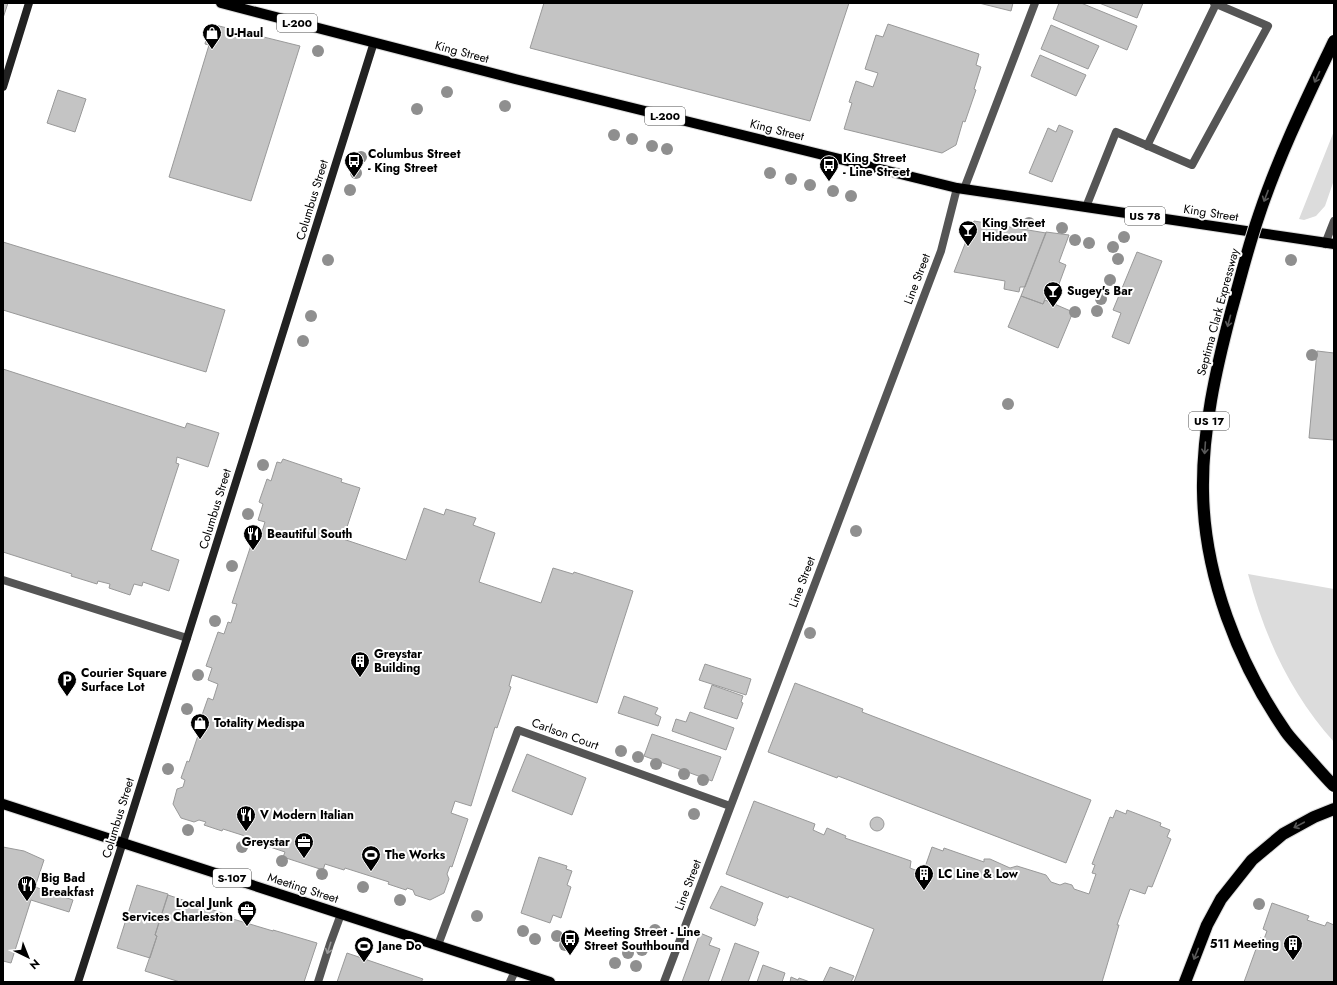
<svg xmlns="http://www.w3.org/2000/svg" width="1337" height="985" viewBox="0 0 1337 985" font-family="Jost,sans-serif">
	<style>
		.grass { fill: #dcdcdc }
		.building { fill: #c4c4c4; stroke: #999 }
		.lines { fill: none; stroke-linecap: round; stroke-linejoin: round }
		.primary-casing { stroke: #dbdbdb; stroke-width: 12 }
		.highway-casing { stroke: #dbdbdb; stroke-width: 14 }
		.lane { stroke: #555; stroke-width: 8 }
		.street { stroke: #555; stroke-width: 8 }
		.secondary { stroke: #222; stroke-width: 8 }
		.primary { stroke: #000; stroke-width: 10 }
		.highway { stroke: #000; stroke-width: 12 }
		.highway-bridge-casing { stroke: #dbdbdb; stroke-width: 14; stroke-linecap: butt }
		.highway-bridge { stroke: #000; stroke-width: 12 }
		.tree { fill: #8f8f8f }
		.oneway { stroke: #595959 }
		.oneway2 { stroke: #999 }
		.labels { text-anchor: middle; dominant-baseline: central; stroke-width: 4; stroke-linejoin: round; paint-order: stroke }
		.shield { fill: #fff; stroke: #4c4c4c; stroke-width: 1 }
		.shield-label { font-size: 11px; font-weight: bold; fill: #000 }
		.poi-label { font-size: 12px; font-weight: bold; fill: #000; stroke: #fff; text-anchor: start }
		.street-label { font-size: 12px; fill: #000; stroke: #fff }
	</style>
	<rect width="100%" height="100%" fill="#fff"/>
	<path class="grass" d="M1334,131V180L1325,206L1316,216L1304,220L1299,219Z
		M1248,574L1334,589V742C1291,695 1264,636 1248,574Z"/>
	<path class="building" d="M3,3H8L3,18Z
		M544,3H849L810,121L530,48Z
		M979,3H1013L1011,11Z
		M1059,3H1081L1137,26L1127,50L1053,19Z
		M1099,3H1143L1137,18Z
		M888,24L979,54L976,65L981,67L974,89L976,90L965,122L963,121L956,145L942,153L844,129L852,103L849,102L856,81L873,87L878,73L865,69L876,35L883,37Z
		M215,25L300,46L251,201L169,177L209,45L205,44L208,30Z
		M1051,25L1099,46L1088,69L1041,49Z
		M1040,55L1086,75L1076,96L1031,76Z
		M58,90L86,99L75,132L47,123Z
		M1059,125L1073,131L1052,182L1029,173L1048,128L1056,132Z
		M974,221L1046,233L1025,287H1020L1019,292L1004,289L1005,281L954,272Z
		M1046,232L1069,235L1059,262L1066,265L1059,284L1052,281L1043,304L1021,296Z
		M3,242L225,310L206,372L3,310Z
		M1137,252L1162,261L1129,344L1112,337L1121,313L1113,310Z
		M1021,296L1043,304L1045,300L1073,312L1058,348L1008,327Z
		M1317,351L1334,353V440L1309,438Z
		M3,369L185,428L187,423L219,433L208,467L177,457L176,463L179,464L151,550L179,560L169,591L143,582L142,586L134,584L130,595L109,588L110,584L98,581L97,584L71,576L72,574L3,552Z
		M283,459L342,479L341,482L360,488L343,539L406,560L424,508L444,515L446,509L476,518L473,525L495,533L479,582L541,603L553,568L573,574L574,572L633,591L597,703L512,675L509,686L511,687L497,728L495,727L471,806L455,801L451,813L468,819L452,867L450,866L447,874L449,879L444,893L430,900L415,895L413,890L407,888L406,890L388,884L389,882L345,868L344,870L325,864L323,870L283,857L285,852L267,846V843L223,829L222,831L204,825L206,822L199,820L194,822L181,818L173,804L177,789L183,787L185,780L181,778L187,761L189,762L204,718H201L208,698L213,700L218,684L208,680L212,668L206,666L218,632L224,634L228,622L231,623L237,604L232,603L253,539L259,541L265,522L258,520L263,504L259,502L267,479L271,481L277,462L281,463Z
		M705,664L751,679L746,695L699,680Z
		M795,683L863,709L862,712L1091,800L1066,863L838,776L837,778L768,752Z
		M712,685L743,696L741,702L743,703L737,719L704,708Z
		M624,696L658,708L655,714L661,717L658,726L618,713Z
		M690,712L734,728L726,750L672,731L676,719L686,722Z
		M652,734L721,757L712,781L644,756Z
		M527,754L586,778L572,815L512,791Z
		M754,801L815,824L813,830L824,835L827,828L846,836L845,838L911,861L910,868L923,873L932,847L943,851L944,848L984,862V859H990L1010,868L1017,866L1046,875L1051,882L1060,885L1065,883L1072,885L1074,889L1089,894L1096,874L1092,873L1095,865L1092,864L1110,817L1113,818L1116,810L1126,814L1127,810L1161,823L1160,826L1170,830L1167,837L1171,839L1152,887L1148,886L1145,894L1130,889L1117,925H1119L1102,982H854L874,929L789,896L788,898L726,874Z
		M870 824a7 7 0 1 1 14 0a7 7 0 1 1-14 0Z
		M3,847L24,851L44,860L35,887L73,900L69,912L31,900L11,963L3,961Z
		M539,857L567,866L566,869L572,871L567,885L571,887L561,918L553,915L550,923L521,913Z
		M137,885L168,894L155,935L157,936L150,958L117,948Z
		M721,886L763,903L757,918L758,919L755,926L710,908Z
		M168,895L234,917L233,919L273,931V930L317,943L304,982H180L145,971L157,936L155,935Z
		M1272,903L1309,916L1307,920L1325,926L1327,922L1334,925V982H1244L1260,938L1264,939L1267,931L1263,929Z
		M700,933L712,938L709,945L720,949L708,982H682Z
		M735,943L759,952L748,982H721Z
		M347,953L423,979L421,982H337Z
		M763,965L785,973L782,982H757Z
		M830,967L854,976L851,982H823Z
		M791,977L798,980L799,978L810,982H790Z"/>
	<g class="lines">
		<g class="primary-casing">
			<path id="primary" d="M221,3L515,79L957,188L1334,244
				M3,804L550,982"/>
		</g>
		<g class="highway-casing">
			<path id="highway" d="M1185,982L1207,925L1221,899L1252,860L1283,834L1314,817L1334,809"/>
		</g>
		<path class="lane" d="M1147,146L1216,4
			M1086,207L1116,132L1192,165L1268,26L1214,3
			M3,580L187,638
			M438,945L518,730L730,806
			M318,982L330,944L341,914
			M510,982L515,971"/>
		<path class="street" d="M964,189L1035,3
			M1325,244L1334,221
			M664,982L941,251L957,188"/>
		<path class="secondary" d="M3,87L29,3
			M78,982L123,842L374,42"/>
		<use href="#primary" class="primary"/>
		<use href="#highway" class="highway"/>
		<g class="highway-bridge-casing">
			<path id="highway-bridge" d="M1334,41C1307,98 1279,155 1259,215C1248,247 1240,280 1231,312C1216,369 1202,431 1203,491C1204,575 1238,663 1286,732C1291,739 1298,746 1304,753C1314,764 1323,775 1334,786"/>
		</g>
		<use href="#highway-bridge" class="highway-bridge"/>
	</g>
	<g class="tree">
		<circle cx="318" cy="51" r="6"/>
		<circle cx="447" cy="92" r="6"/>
		<circle cx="505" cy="106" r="6"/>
		<circle cx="417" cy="109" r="6"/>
		<circle cx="614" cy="135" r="6"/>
		<circle cx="632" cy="139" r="6"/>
		<circle cx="652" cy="146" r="6"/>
		<circle cx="667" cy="149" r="6"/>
		<circle cx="361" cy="157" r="6"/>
		<circle cx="356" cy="173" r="6"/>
		<circle cx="770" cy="173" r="6"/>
		<circle cx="791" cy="179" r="6"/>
		<circle cx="810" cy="185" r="6"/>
		<circle cx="350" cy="190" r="6"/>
		<circle cx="833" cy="191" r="6"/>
		<circle cx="851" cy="196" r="6"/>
		<circle cx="1029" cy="223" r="6"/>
		<circle cx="1062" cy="228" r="6"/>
		<circle cx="1124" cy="237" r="6"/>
		<circle cx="1075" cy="240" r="6"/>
		<circle cx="1089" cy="243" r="6"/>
		<circle cx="1113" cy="247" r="6"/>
		<circle cx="1118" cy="259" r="6"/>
		<circle cx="328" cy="260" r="6"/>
		<circle cx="1291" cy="260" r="6"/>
		<circle cx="1110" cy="280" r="6"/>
		<circle cx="1101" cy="299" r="6"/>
		<circle cx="1097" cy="311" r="6"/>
		<circle cx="1075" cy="312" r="6"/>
		<circle cx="311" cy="316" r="6"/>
		<circle cx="303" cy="341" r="6"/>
		<circle cx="1312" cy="355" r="6"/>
		<circle cx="1008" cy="404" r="6"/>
		<circle cx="263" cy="465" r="6"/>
		<circle cx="248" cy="514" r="6"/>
		<circle cx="856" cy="531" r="6"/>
		<circle cx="232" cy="566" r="6"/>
		<circle cx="215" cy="621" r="6"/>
		<circle cx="810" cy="633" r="6"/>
		<circle cx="198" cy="675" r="6"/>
		<circle cx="187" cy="709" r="6"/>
		<circle cx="621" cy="751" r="6"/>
		<circle cx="638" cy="757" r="6"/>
		<circle cx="656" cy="764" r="6"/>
		<circle cx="168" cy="769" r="6"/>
		<circle cx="684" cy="774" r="6"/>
		<circle cx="703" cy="780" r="6"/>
		<circle cx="694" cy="814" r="6"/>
		<circle cx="188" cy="830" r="6"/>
		<circle cx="242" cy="847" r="6"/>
		<circle cx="282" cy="861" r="6"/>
		<circle cx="322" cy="874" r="6"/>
		<circle cx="363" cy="887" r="6"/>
		<circle cx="400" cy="900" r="6"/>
		<circle cx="1259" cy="904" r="6"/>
		<circle cx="477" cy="916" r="6"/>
		<circle cx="655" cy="930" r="6"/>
		<circle cx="523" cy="931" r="6"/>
		<circle cx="557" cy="936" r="6"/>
		<circle cx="535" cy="939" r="6"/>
		<circle cx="565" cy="945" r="6"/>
		<circle cx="642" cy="950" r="6"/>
		<circle cx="628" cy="953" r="6"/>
		<circle cx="615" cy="963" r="6"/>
		<circle cx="636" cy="966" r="6"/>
	</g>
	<defs><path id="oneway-shaft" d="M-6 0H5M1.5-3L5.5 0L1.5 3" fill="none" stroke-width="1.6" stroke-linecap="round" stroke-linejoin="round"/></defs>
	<g class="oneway">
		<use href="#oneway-shaft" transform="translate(1317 77) rotate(115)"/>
		<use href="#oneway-shaft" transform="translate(1266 196) rotate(111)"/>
		<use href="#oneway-shaft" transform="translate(1229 321) rotate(105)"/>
		<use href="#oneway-shaft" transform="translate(1205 448) rotate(94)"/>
		<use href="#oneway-shaft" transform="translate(1299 825) rotate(152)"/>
		<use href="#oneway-shaft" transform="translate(1196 954) rotate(112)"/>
	</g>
	<use class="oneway2" href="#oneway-shaft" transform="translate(329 948) rotate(108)"/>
	<defs>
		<g id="shop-pin" transform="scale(1)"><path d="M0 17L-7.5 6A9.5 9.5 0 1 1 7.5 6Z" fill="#000" stroke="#fff"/><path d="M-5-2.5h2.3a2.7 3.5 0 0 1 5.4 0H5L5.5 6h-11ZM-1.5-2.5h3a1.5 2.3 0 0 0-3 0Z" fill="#fff"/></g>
		<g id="bus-pin" transform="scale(1)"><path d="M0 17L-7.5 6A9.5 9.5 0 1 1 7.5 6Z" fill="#000" stroke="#fff"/><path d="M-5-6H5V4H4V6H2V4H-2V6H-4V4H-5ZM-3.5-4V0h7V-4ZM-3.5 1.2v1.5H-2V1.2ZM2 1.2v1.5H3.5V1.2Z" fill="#fff"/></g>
		<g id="bar-pin" transform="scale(1)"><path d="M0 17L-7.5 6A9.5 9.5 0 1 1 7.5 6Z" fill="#000" stroke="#fff"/><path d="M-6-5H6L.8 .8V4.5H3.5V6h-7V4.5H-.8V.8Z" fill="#fff"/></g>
		<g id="restaurant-pin" transform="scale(1)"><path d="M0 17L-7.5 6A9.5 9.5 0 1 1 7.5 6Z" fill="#000" stroke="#fff"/><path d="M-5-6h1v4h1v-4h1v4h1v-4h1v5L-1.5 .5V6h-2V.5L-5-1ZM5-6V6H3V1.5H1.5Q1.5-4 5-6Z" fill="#fff"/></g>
		<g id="building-pin" transform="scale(1)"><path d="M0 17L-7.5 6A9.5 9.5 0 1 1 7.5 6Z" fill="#000" stroke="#fff"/><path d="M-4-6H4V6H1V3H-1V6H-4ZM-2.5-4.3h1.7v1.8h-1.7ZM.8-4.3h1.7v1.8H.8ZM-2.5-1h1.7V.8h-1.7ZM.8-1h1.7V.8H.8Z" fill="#fff"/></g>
		<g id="parking-pin" transform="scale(1)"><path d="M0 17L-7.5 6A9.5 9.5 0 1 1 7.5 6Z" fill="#000" stroke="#fff"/><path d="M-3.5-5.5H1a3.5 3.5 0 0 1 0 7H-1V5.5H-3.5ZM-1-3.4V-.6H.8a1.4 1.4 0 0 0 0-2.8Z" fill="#fff"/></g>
		<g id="office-pin" transform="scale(1)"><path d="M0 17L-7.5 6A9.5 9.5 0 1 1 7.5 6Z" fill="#000" stroke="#fff"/><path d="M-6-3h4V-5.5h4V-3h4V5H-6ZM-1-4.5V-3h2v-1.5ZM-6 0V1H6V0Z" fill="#fff"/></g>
		<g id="stadium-pin" transform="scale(1)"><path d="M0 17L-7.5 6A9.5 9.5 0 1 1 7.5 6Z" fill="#000" stroke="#fff"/><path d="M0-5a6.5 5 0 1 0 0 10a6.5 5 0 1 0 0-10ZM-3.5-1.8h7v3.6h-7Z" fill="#fff"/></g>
	</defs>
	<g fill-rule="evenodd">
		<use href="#shop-pin" x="212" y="33"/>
		<use href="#bus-pin" x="354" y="161"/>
		<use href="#bus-pin" x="829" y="165"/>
		<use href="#bar-pin" x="968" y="230"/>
		<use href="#bar-pin" x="1053" y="291"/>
		<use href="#restaurant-pin" x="253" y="534"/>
		<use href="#building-pin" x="360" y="661"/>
		<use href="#parking-pin" x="67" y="680"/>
		<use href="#shop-pin" x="200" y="723"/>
		<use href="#restaurant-pin" x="246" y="815"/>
		<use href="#office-pin" x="304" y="842"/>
		<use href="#stadium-pin" x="371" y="855"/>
		<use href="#building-pin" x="924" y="874"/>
		<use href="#restaurant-pin" x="27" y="885"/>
		<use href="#office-pin" x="247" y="910"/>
		<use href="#bus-pin" x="570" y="939"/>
		<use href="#building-pin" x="1293" y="944"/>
		<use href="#stadium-pin" x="364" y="946"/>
	</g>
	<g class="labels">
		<g class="shield">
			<rect x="277" y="14" width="40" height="18" rx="3"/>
			<rect x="645" y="107" width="40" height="18" rx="3"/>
			<rect x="1125" y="207" width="40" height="18" rx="3"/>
			<rect x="1189" y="412" width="40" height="18" rx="3"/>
			<rect x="213" y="869" width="38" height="18" rx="3"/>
		</g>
		<g class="shield-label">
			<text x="297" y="23">L-200</text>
			<text x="665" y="116">L-200</text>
			<text x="1145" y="216">US 78</text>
			<text x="1209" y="421">US 17</text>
			<text x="232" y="878">S-107</text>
		</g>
		<g class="poi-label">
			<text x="226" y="33">U-Haul</text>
			<text x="368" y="154">Columbus Street<tspan x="368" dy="14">- King Street</tspan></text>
			<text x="843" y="158">King Street<tspan x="843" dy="14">- Line Street</tspan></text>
			<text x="982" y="223">King Street<tspan x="982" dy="14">Hideout</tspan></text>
			<text x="1067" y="291">Sugey's Bar</text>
			<text x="267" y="534">Beautiful South</text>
			<text x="374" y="654">Greystar<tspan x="374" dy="14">Building</tspan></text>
			<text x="81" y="673">Courier Square<tspan x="81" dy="14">Surface Lot</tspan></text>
			<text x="214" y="723">Totality Medispa</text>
			<text x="260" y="815">V Modern Italian</text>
			<text x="290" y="842" text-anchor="end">Greystar</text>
			<text x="385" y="855">The Works</text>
			<text x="938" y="874">LC Line &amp; Low</text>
			<text x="41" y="878">Big Bad<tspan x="41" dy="14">Breakfast</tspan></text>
			<text x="233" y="903" text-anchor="end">Local Junk<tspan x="233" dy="14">Services Charleston</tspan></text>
			<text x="584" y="932">Meeting Street - Line<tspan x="584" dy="14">Street Southbound</tspan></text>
			<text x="1279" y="944" text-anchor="end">511 Meeting</text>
			<text x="378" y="946">Jane Do</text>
		</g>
		<g class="street-label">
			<text transform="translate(462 52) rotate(15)">King Street</text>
			<text transform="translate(777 130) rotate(14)">King Street</text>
			<text transform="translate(312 200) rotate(-73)">Columbus Street</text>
			<text transform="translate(1211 213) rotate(9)">King Street</text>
			<text transform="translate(917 279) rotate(-69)">Line Street</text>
			<text transform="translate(1218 312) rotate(-75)">Septima Clark Expressway</text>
			<text transform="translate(215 509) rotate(-73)">Columbus Street</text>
			<text transform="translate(802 582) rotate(-69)">Line Street</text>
			<text transform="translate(565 734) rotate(20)">Carlson Court</text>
			<text transform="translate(118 818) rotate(-73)">Columbus Street</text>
			<text transform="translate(688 885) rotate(-69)">Line Street</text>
			<text transform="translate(303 888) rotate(18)">Meeting Street</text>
		</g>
	</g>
	<rect width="1337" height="985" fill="none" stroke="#000000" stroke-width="8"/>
	<g transform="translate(28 957) rotate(137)" stroke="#ffffff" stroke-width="3" paint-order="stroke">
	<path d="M0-3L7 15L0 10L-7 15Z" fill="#000000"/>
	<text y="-6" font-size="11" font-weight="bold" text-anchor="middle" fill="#000000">N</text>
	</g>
</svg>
